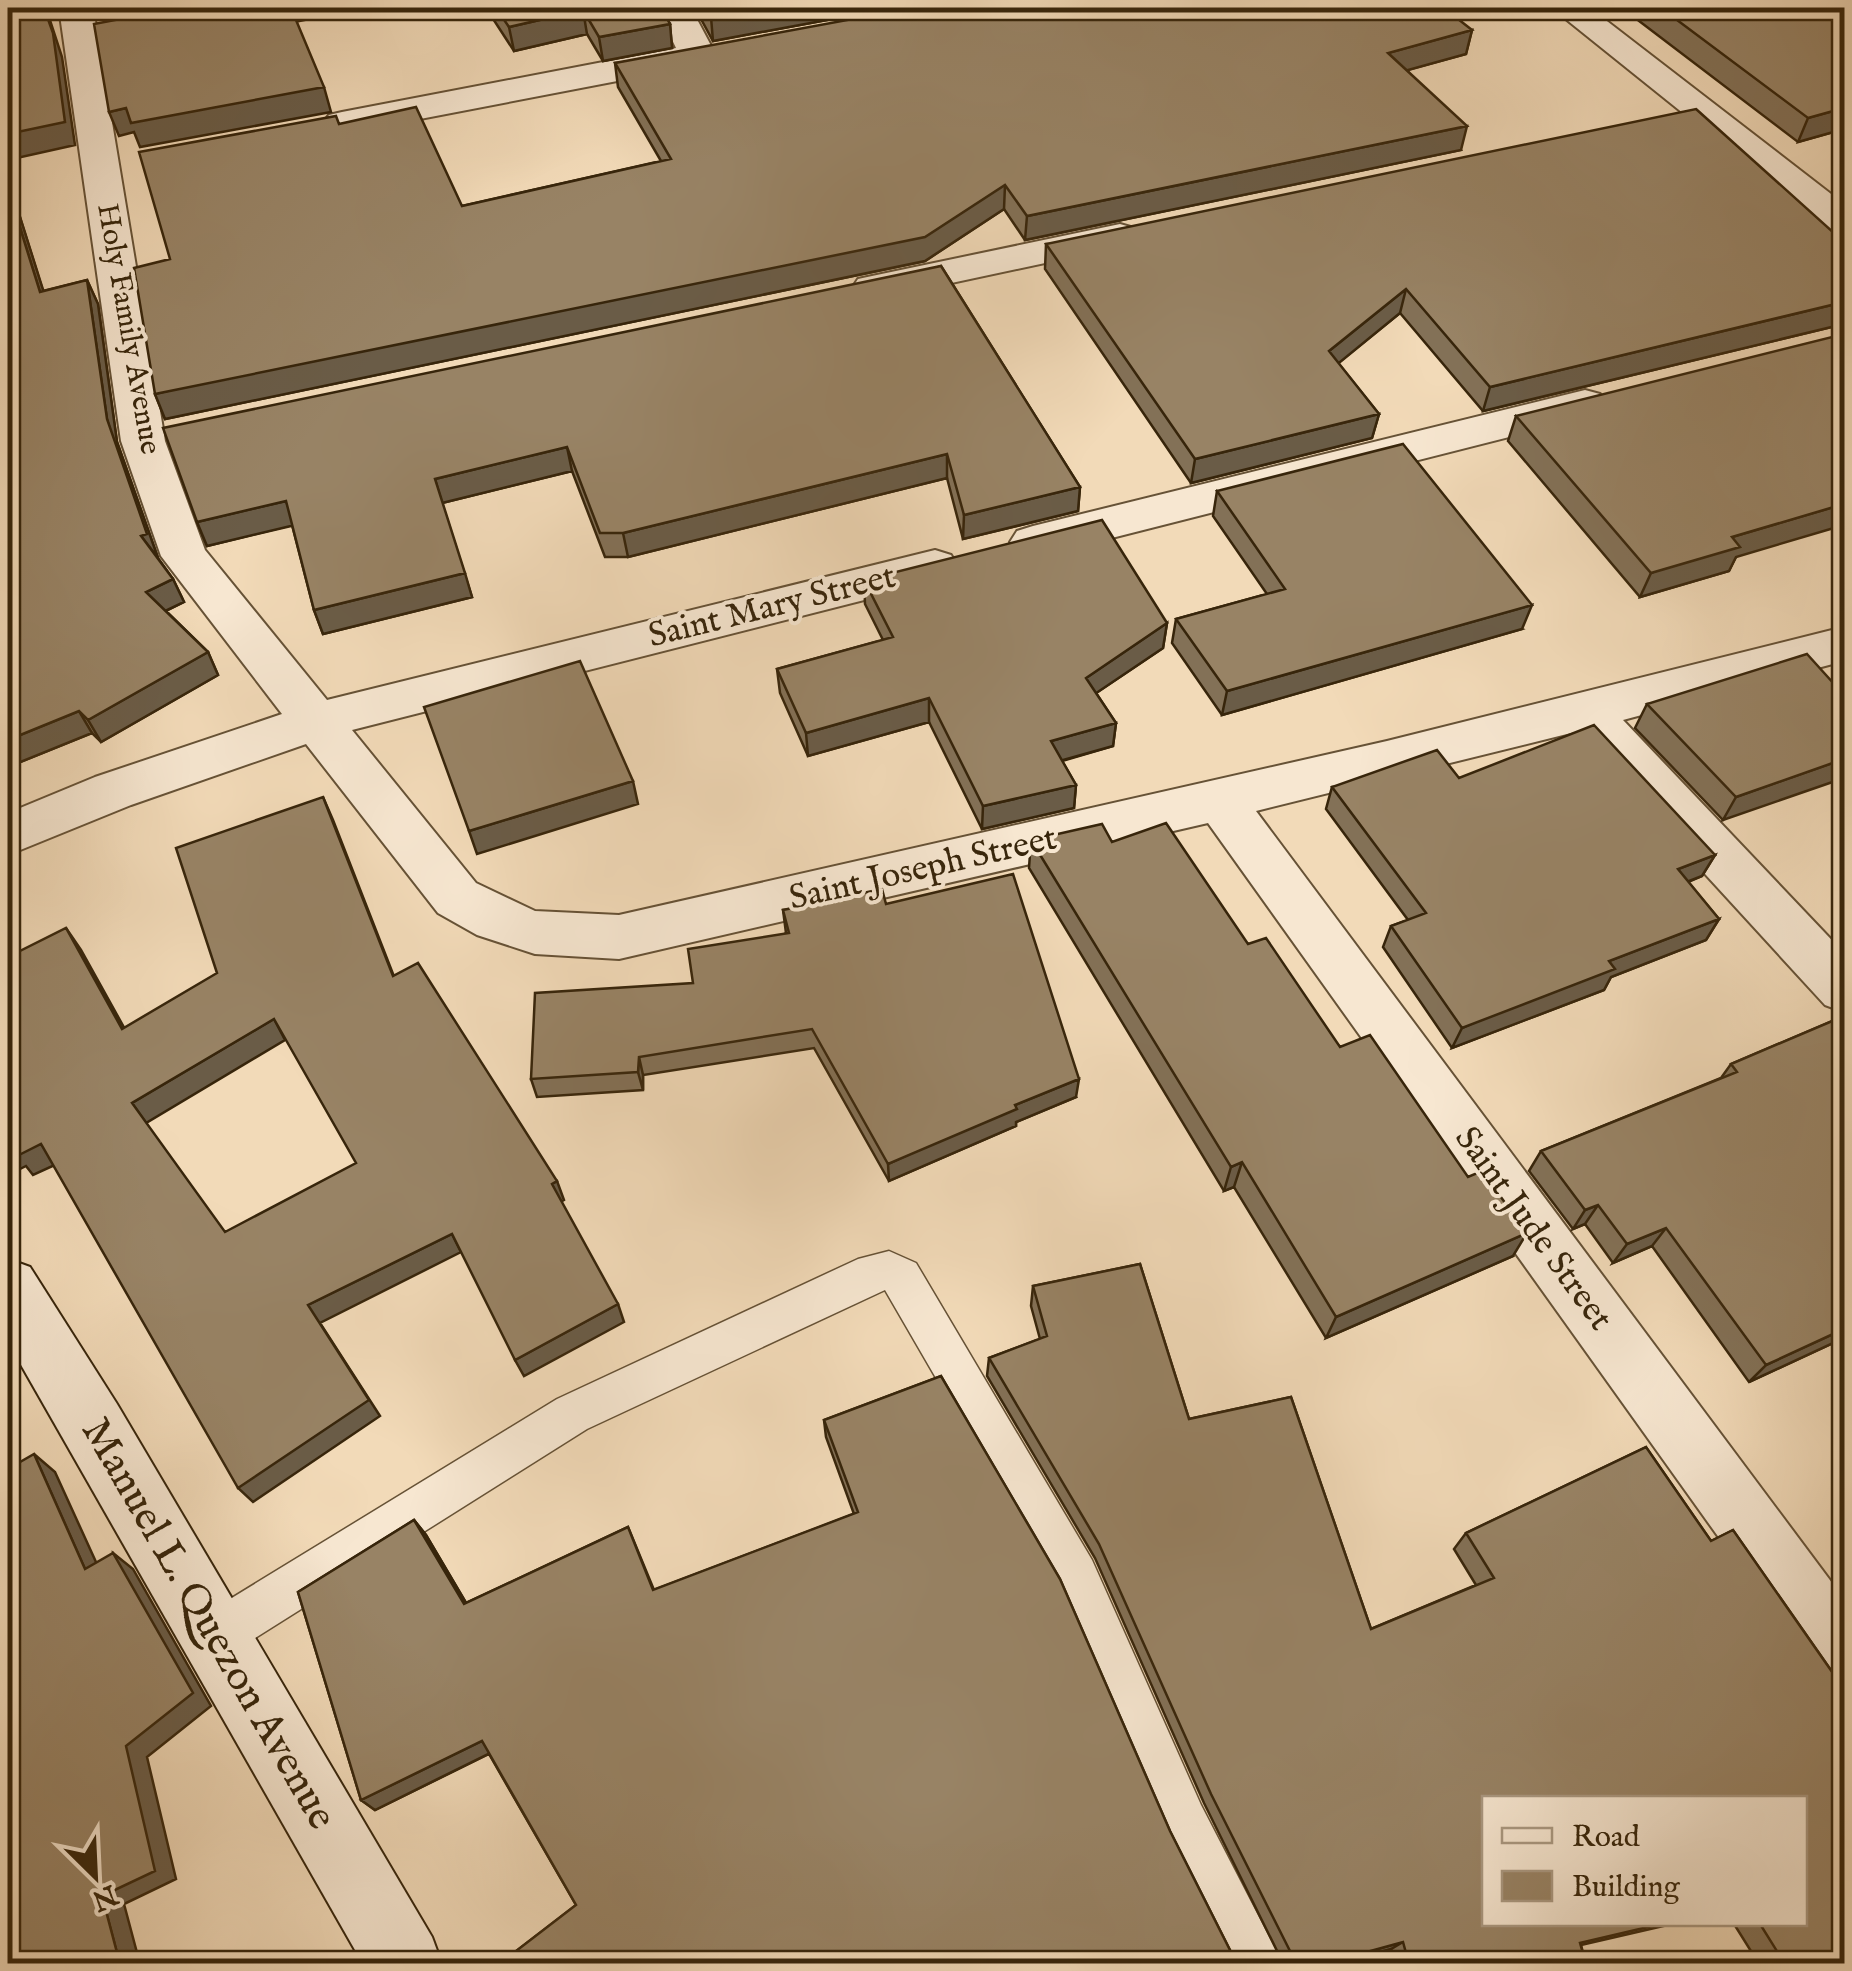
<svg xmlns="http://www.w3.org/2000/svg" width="1852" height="1971" viewBox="0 0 1852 1971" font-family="'IM FELL English',serif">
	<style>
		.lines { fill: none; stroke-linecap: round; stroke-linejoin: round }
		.lane-casing { stroke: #665236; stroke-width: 3 }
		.street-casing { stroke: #665236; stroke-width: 4 }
		.secondary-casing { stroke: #37250b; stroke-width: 4 }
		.lane { fill: #f7e7d1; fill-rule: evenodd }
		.street { fill: #f7e7d1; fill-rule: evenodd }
		.secondary { fill: #f7e7d1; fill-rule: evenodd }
		.wall { fill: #837157; stroke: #37250b; stroke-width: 2.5 }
		.shaded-wall { fill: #6a5c47; stroke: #37250b; stroke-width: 2.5 }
		.building { fill: #988365; stroke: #37250b; stroke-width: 2.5; fill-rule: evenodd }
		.labels { text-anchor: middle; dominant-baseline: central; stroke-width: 8; stroke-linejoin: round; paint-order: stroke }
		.far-street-label { font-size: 30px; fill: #37250b; stroke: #f7e7d1 }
		.street-label { font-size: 35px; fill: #37250b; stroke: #f7e7d1 }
		.near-street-label { font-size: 42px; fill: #37250b; stroke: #f7e7d1 }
	</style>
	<rect width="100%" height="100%" fill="#f2dab8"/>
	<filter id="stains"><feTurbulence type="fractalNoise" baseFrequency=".002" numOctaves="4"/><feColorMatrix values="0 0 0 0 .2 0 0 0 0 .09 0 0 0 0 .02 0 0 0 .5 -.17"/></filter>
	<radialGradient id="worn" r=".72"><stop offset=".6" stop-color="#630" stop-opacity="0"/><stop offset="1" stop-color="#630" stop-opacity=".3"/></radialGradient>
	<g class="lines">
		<g class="lane-casing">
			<path id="lane" d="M889,1251L916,1263L1092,1560L1201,1805L1283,1964H1230L1167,1839L1060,1592L885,1290L587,1429L233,1652L216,1658L199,1652L193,1635L199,1618L557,1399L858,1259Z"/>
		</g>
		<g class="street-casing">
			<path id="street" d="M59,8H93L165,441L205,550L327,700L935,550L951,555L958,566L951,577L935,582L352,730L476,883L535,911L619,915L1387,741L1844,627V661L1623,720L1844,953V1012L1825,1005L1575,732L1256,811L1844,1599V1689L1820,1679L1208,823L619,959L535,954L477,935L438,913L306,744L131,805L8,855V813L95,777L282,714L161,556L121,441Z
				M657,8H691L716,55L711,63L342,134L329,131L323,123L329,115L342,112L676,48Z
				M1552,8H1590L1844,204V235L1830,231Z
				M1120,224L1134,228L1140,236L1134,244L872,300L858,297L852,288L858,279L872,276Z
				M1585,390L1600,394L1606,404L1600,414L1033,558L1017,553L1010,542L1017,531L1033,526Z"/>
		</g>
		<g class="secondary-casing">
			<path id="secondary" d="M8,1259L30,1267L117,1404L432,1937L442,1964H363L8,1342Z"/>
		</g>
		<use href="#lane" class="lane"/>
		<use href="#street" class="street"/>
		<use href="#secondary" class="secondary"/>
	</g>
	<path class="wall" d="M486,8H661L670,24L672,48L603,61L587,34L514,51Z
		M695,8H892L713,41Z
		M1622,8H1844V129L1798,142Z
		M1472,30L1466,54L1407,70L1461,150L1025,240L1004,209L925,261L165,419L155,394L170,259L339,124L462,206L661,161L618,87L615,63Z
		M8,179L43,291L87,280L98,304L117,442L158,558L173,579L184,602L166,611L208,652L218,675L101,742L92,733L8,767Z
		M1844,242V324L1483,411L1400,313L1338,363L1379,414L1372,438L1191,483L1045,269L1046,244Z
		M941,266L1080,487L1078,511L963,539L947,478L628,557H605L572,471L442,503L472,597L323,634L314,610L292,525L207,546L197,522Z
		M1516,416L1736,557L1729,571L1640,597L1508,441Z
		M1217,491L1522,629L1222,715L1172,643L1176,619L1267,594L1213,516Z
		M864,580L1167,623L1163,648L1096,693L1116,723L1113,746L1062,761L1076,785L1074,808L982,829L929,722L808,756L780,693L777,669L883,640L865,604Z
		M1844,695L1723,820L1635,728L1647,704Z
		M1459,778L1715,855L1702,876L1688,882L1719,919L1706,940L1611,977L1604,990L1452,1048L1383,947L1391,926L1408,920L1326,809L1332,787Z
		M1031,840L1112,842L1248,944L1340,1047L1513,1256L1326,1338L1234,1187L1224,1191L1029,868Z
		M886,904L1076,1097L1016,1122V1126L889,1181L814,1048L643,1075V1090L537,1097L531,1079L693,983L786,933L783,910Z
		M1844,1016V1338L1749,1382L1652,1246L1613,1263L1585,1224L1573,1229L1529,1171L1541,1151L1721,1078L1731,1064Z
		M1140,1264L1189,1419L1291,1397L1371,1629L1476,1585L1454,1549L1466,1533L1646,1447L1711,1541L1733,1530L1844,1689V1964H1759L1734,1924H1804V1798H1484V1924H1672L1581,1945L1586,1964H1395L1391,1949L1335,1964H510L507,1958L576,1905L489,1754L375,1810L361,1800L298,1592L414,1520L426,1535L466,1603L628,1527L654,1590L854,1514L826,1437L824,1420L941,1376L1060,1579L1170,1831L1235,1960L1282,1961L1204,1803L1095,1558L987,1376L989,1358L1040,1339L1031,1306L1033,1286Z"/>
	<path class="shaded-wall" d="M44,8H46L62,57L75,145L8,160V134Z
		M290,8H366L294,22Z
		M762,8H892L713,41L711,17Z
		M583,10L587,34L514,51L509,27Z
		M670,24L672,48L603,61L599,37Z
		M1472,30L1466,54L1383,77L1388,53Z
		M324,87L331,112L140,147L134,132L119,136L109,112L126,108Z
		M1844,108V129L1798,142L1808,118Z
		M1467,126L1461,150L1025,240L1027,216Z
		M8,179L51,315L40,292L8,189Z
		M1005,185L1004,209L925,261L165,419L155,394Z
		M87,280L98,304L117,442L158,558L141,536L107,419Z
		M1406,289L1400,313L1323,376L1329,351Z
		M1844,302V324L1483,411L1490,387Z
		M1379,414L1372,438L1191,483L1195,459Z
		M567,447L572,471L442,503L435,479Z
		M947,454V478L628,557L623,533Z
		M1080,487L1078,511L963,539L964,515Z
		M286,501L295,525L207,546L197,522Z
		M1844,504V525L1736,557L1729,571L1640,597L1651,573L1732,537Z
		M465,573L472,597L323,634L314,610Z
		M173,579L184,602L157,615L146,592Z
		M1532,605L1522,629L1222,715L1227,691Z
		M1167,623L1163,648L1083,702L1086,678Z
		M208,652L218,675L101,742L88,720Z
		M929,698V722L808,756L806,733Z
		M79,711L92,733L8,767V740Z
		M1116,723L1113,746L1049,764L1051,741Z
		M1844,759V778L1723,820L1736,797Z
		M633,781L638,804L477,854L469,831Z
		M1076,785L1074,808L982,829L983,806Z
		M323,797L333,820L402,997L393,976Z
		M1715,855L1702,876L1666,890L1678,869Z
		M1719,919L1706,940L1611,977L1604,990L1452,1048L1462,1028L1609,961Z
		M66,928L81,950L136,1049L122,1029Z
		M274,1019L285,1040L146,1123L132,1103Z
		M639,1057L643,1075V1090L638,1072Z
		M1079,1079L1076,1097L1016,1122V1126L889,1181L888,1164L1015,1105Z
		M41,1144L57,1164L33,1175L26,1166L8,1175V1147Z
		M1242,1162L1234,1187L1224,1191L1231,1167Z
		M557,1181L564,1200L559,1203L552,1184Z
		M1598,1205L1585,1224L1573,1229L1585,1210Z
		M1666,1228L1652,1246L1613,1263L1627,1244Z
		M1527,1233L1513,1256L1326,1338L1336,1317Z
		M452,1234L461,1252L320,1323L380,1416L253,1502L238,1488L308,1305Z
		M618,1304L624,1322L524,1376L515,1360Z
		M1844,1329V1338L1749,1382L1766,1365Z
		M8,1443L27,1488L8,1472Z
		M34,1454L55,1472L106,1584L85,1569Z
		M414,1520L426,1535L475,1618L464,1604Z
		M113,1553L133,1569L211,1706L147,1757L176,1879L124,1904L140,1964H120L102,1896L126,1746Z
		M482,1741L492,1752L375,1810L361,1800Z
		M1403,1942L1391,1949L1335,1964H1323Z"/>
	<path class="building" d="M8,8H44L53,33L65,122L8,134Z
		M178,8H291L324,87L131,123L126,108L109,112L94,24Z
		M496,8H661L670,24L599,37L583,10L509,27Z
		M706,8H762L711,17Z
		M912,8H1444L1472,30L1388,53L1467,126L1027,216L1005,185L925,237L155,394L134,268L170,259L139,152L336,116L339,124L416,107L462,206L671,159L615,63Z
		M1661,8H1844V108L1808,118Z
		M1696,109L1844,242V302L1490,387L1406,289L1329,351L1379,414L1195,459L1046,244Z
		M8,189L40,292L87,280L107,419L147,534L141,536L173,579L146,592L208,652L88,720L79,711L8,740Z
		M941,266L1080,487L964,515L947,454L623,533H600L567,447L435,479L465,573L314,610L286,501L197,522L163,428Z
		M1844,334V504L1732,537L1740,547L1651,573L1516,416Z
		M1403,444L1532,605L1227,691L1176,619L1285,589L1217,491Z
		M1102,520L1167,623L1086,678L1116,723L1051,741L1076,785L983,806L929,698L806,733L777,669L893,637L864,580Z
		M1807,654L1844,695V759L1736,797L1647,704Z
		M580,661L633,781L469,831L424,707Z
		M1594,725L1715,855L1678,869L1719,919L1609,961L1615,969L1462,1028L1391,926L1426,913L1332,787L1437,750L1459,778Z
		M323,797L393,976L418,963L557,1181L552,1184L618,1304L515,1360L452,1234L308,1305L369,1400L238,1488L41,1144L17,1156L10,1146L8,1147V957L66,928L122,1029L217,973L176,848ZM274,1019L356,1163L225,1232L132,1103Z
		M1166,823L1248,944L1266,938L1340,1047L1370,1035L1468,1177L1482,1171L1527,1233L1336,1317L1242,1162L1231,1167L1031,840L1102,824L1112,842Z
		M1013,874L1079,1079L1015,1105L1017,1109L888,1164L812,1029L639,1057L638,1072L531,1079L535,993L693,983L688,949L789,933L783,910L882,889L886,904Z
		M1844,1016V1329L1766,1365L1666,1228L1627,1244L1598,1205L1585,1210L1541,1151L1737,1072L1731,1064Z
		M1140,1264L1189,1419L1291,1397L1371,1629L1494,1578L1466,1533L1646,1447L1711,1541L1733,1530L1844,1689V1964H1785L1760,1924H1804V1798H1484V1924H1661L1580,1943L1586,1964H1409L1403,1942L1323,1964H510L507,1958L576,1905L482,1741L361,1800L298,1592L414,1520L464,1604L628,1527L653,1590L858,1512L824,1420L941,1376L1060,1579L1170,1831L1235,1960L1295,1961L1211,1794L1099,1544L989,1358L1047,1336L1033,1286Z
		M34,1454L85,1569L113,1553L193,1693L126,1746L155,1871L102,1896L120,1964H8V1469Z"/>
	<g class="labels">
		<g class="far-street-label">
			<text transform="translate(128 329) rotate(80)">Holy Family Avenue</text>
		</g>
		<g class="street-label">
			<text transform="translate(772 607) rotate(-14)">Saint Mary Street</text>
			<text transform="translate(923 869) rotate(-13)">Saint Joseph Street</text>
			<text transform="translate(1533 1229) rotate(54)">Saint Jude Street</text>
		</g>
		<g class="near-street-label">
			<text transform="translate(208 1624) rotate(60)">Manuel L. Quezon Avenue</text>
		</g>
	</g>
	<rect width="1852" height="1971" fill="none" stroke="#f2dab8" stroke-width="40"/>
	<rect x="10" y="10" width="1832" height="1951" fill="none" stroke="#37250b" stroke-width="5"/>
	<rect x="20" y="20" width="1812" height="1931" fill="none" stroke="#37250b" stroke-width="2.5"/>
	<rect x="1482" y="1796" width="325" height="130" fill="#f7e7d1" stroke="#aa9982" stroke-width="2.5"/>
	<rect x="1502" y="1828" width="50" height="15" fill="#f7e7d1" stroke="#aa9982" stroke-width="2.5"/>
	<text x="1572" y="1846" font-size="30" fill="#37250b">Road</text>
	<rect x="1502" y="1871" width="50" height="30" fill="#988365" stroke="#aa9982" stroke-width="2.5"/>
	<text x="1572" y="1896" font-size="30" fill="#37250b">Building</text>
	<g transform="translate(95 1876) rotate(156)" stroke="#f7e7d1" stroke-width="8" paint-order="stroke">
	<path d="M0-8L18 38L0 25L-18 38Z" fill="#37250b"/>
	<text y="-15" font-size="28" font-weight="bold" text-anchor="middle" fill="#37250b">N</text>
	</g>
	<rect width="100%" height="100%" filter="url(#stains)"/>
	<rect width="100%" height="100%" fill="url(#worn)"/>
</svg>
